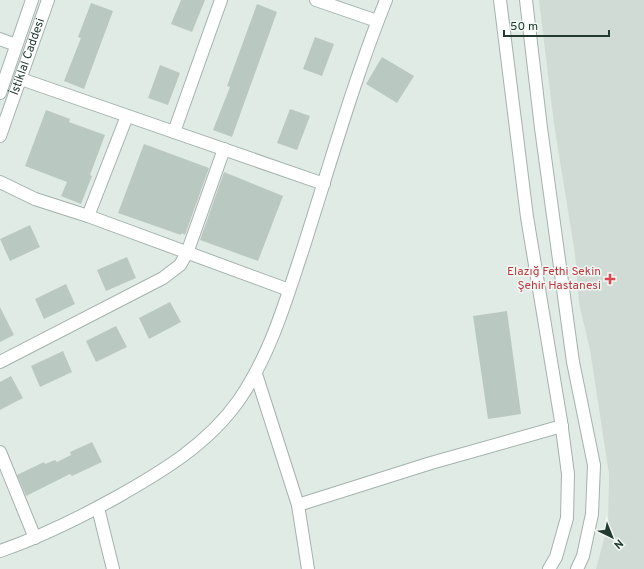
<svg xmlns="http://www.w3.org/2000/svg" width="644" height="569" viewBox="0 0 644 569" font-family="Overpass,sans-serif">
	<style>
		.built { fill: #d0dbd5 }
		.building { fill: #bac8c2 }
		.lines { fill: none; stroke-linecap: round; stroke-linejoin: round }
		.minor-casing { stroke: #a4b2ad; stroke-width: 14 }
		.minor { stroke: #fff; stroke-width: 12 }
		.health-dot { fill: #e0444e; stroke: #f2f8f4; stroke-width: 1.5 }
		.labels { text-anchor: middle; dominant-baseline: central; stroke-width: 3; stroke-linejoin: round; paint-order: stroke }
		.street-label { font-size: 12px; fill: #233a33; stroke: #f2f8f4 }
		.health-label { font-size: 12px; fill: #be3a42; stroke: #f2f8f4; text-anchor: end }
	</style>
	<rect width="100%" height="100%" fill="#e1ebe6"/>
	<path class="built" d="M539,0H644V569H596L608,524L609,474L590,350L579,303L575,254L554,124Z"/>
	<path class="building" d="M181,0H205L192,32L171,24Z
		M91,3L113,11L84,89L64,81L81,38L78,37Z
		M257,4L277,12L232,137L213,130L230,87L227,86Z
		M315,37L334,44L322,76L303,69Z
		M382,57L414,76L397,103L366,84Z
		M160,65L180,73L168,105L148,98Z
		M290,109L310,116L297,150L277,143Z
		M46,110L70,119L69,122L105,135L90,175L92,176L81,204L61,196L67,182L25,166Z
		M144,144L209,168L185,235L182,233L181,235L118,213Z
		M224,172L283,196L258,261L200,240Z
		M30,225L40,247L10,261L0,239Z
		M127,257L136,278L106,291L97,270Z
		M66,284L75,304L44,319L35,299Z
		M170,302L181,322L149,339L139,318Z
		M0,307L14,335L0,342Z
		M507,311L521,414L488,419L473,316Z
		M116,326L127,347L96,362L86,341Z
		M63,351L72,372L40,387L31,366Z
		M11,376L23,398L0,410V382Z
		M92,442L102,462L72,476L70,474L26,496L17,475L44,462L45,464L55,460L57,462L71,455L70,452Z"/>
	<g class="lines">
		<g class="minor-casing">
			<g id="minor">
				<path d="M316,0L377,21"/>
				<path d="M500,0L527,217L561,421L568,474L567,518L556,557L549,569"/>
				<path d="M526,0L541,128L573,362L594,465L592,514L583,556L577,569"/>
				<path d="M0,39L16,45"/>
				<path d="M21,79L324,184"/>
				<path d="M0,93L32,0"/>
				<path d="M174,132L221,0"/>
				<path id="s1" d="M0,136L48,0"/>
				<path d="M0,182L35,199L88,216L289,290"/>
				<path d="M88,216L127,116"/>
				<path d="M0,362L163,278L180,265L187,253L224,149"/>
				<path d="M256,374L298,505L308,569"/>
				<path d="M0,452L35,538"/>
				<path d="M298,505L431,463L562,426"/>
				<path d="M98,508L113,569"/>
				<path d="M0,551C41,537 79,518 117,497C163,471 208,444 239,400C270,355 285,303 302,252C329,168 353,82 386,0"/>
			</g>
		</g>
		<use href="#minor" class="minor"/>
	</g>
	<path class="health-dot" d="M608 273h4v4h4v4h-4v4h-4v-4h-4v-4h4z"/>
	<g class="labels">
		<g class="street-label">
			<text stroke="none"><textPath href="#s1" startOffset="84">İstiklal Caddesi</textPath></text>
		</g>
		<g class="health-label">
			<text x="601" y="272">Elazığ Fethi Sekin<tspan x="601" dy="14">Şehir Hastanesi</tspan></text>
		</g>
	</g>
	<g transform="translate(612 537) rotate(137)" stroke="#f2f8f4" stroke-width="3" paint-order="stroke">
	<path d="M0-3L7 15L0 10L-7 15Z" fill="#233a33"/>
	<text y="-6" font-size="11" font-weight="bold" text-anchor="middle" fill="#233a33">N</text>
	</g>
	<path d="M504 30v6h105v-6" fill="none" stroke="#233a33" stroke-width="2"/>
	<text x="510" y="30" font-size="12" fill="#233a33" stroke="#f2f8f4" stroke-width="3" paint-order="stroke">50 m</text>
</svg>
